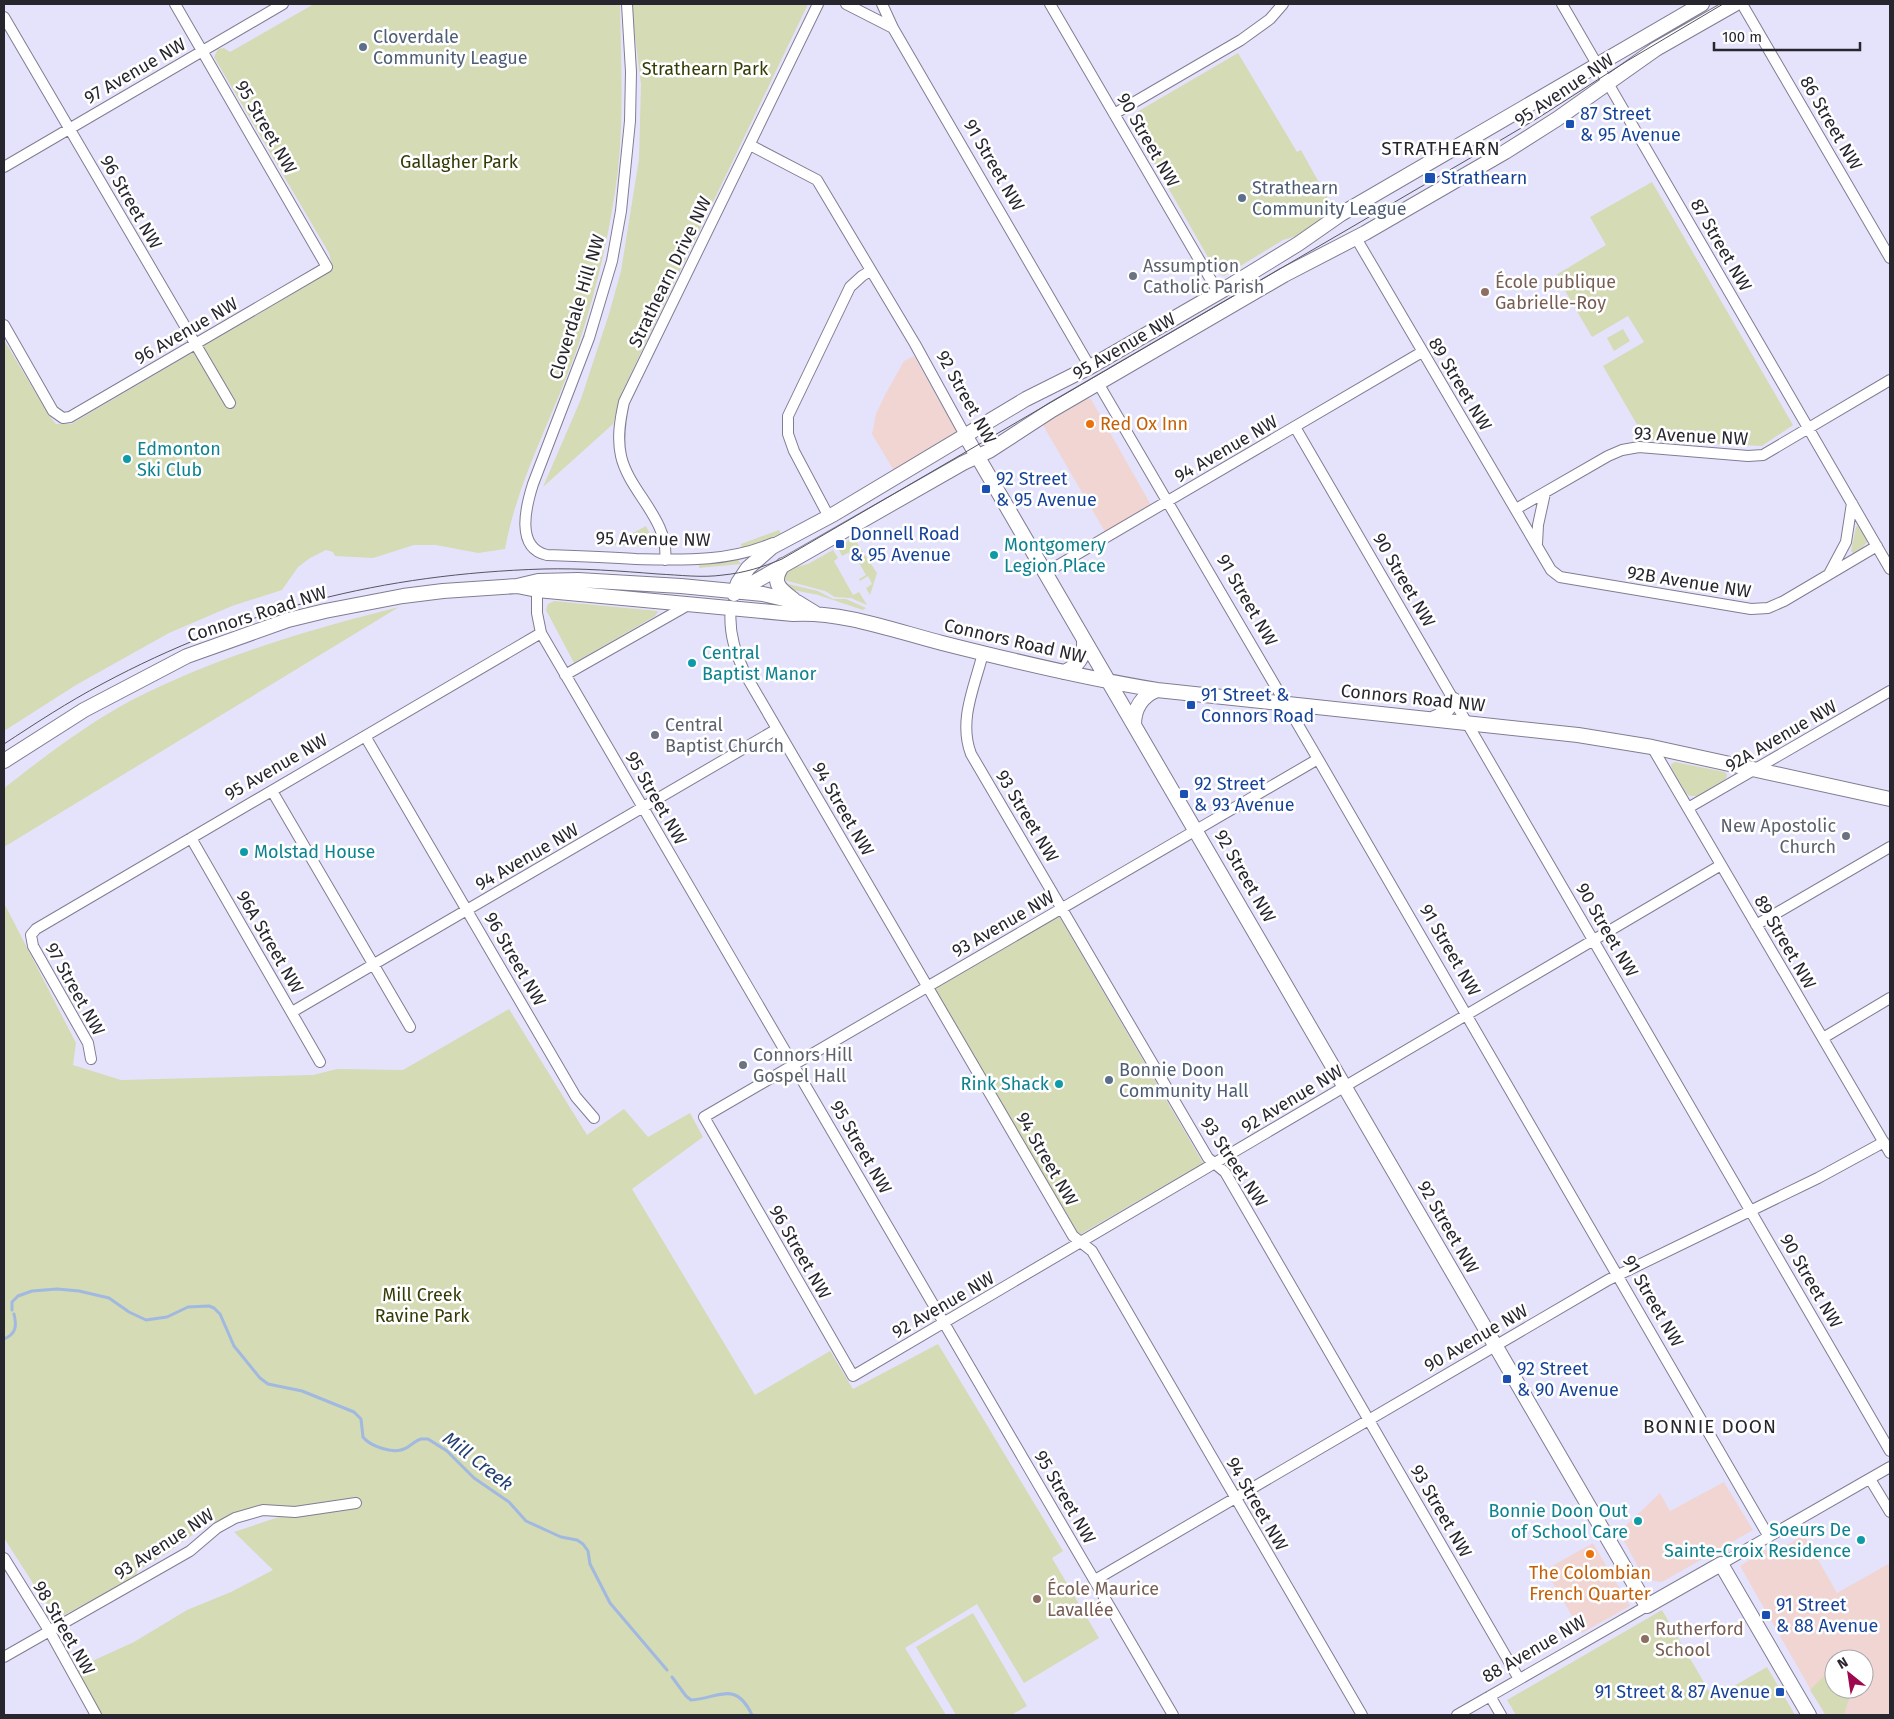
<svg xmlns="http://www.w3.org/2000/svg" width="1894" height="1719" viewBox="0 0 1894 1719" font-family="'Fira Sans',sans-serif">
	<style>
		.commercial { fill: #f0d5d3; fill-rule: evenodd }
		.green { fill: #d4dbb5 }
		.lines { fill: none; stroke-linecap: round; stroke-linejoin: round }
		.stream { stroke: #a1b9e0; stroke-width: 3 }
		.street-casing { stroke: #807d93; stroke-width: 12 }
		.secondary-casing { stroke: #807d93; stroke-width: 16 }
		.street { stroke: #fff; stroke-width: 10 }
		.secondary { stroke: #fff; stroke-width: 14 }
		.tram { stroke: #565562; stroke-width: 1 }
		.service-dot { fill: #5c6f8a; stroke: #fff; stroke-width: 2 }
		.transit-dot { fill: #1a4fb4; stroke: #fff; stroke-width: 2 }
		.worship-dot { fill: #6b7280; stroke: #fff; stroke-width: 2 }
		.education-dot { fill: #8d6e63; stroke: #fff; stroke-width: 2 }
		.food-dot { fill: #e8710a; stroke: #fff; stroke-width: 2 }
		.culture-dot { fill: #0f9aa8; stroke: #fff; stroke-width: 2 }
		.labels { text-anchor: middle; dominant-baseline: central; stroke-width: 5; stroke-linejoin: round; paint-order: stroke }
		.service-label { font-size: 18px; fill: #4e5e75; stroke: #fff; text-anchor: start }
		.park-label { font-size: 18px; fill: #343b04; stroke: #fff }
		.street-label { font-size: 18px; fill: #27262f; stroke: #fff }
		.transit-label { font-size: 18px; fill: #164399; stroke: #fff; text-anchor: start }
		.worship-label { font-size: 18px; fill: #5b616d; stroke: #fff; text-anchor: start }
		.education-label { font-size: 18px; fill: #785e54; stroke: #fff; text-anchor: start }
		.food-label { font-size: 18px; fill: #c56008; stroke: #fff; text-anchor: start }
		.culture-label { font-size: 18px; fill: #0d838f; stroke: #fff; text-anchor: start }
		.neighbourhood-label { font-size: 19px; letter-spacing: 1px; fill: #27262f; stroke: #fff }
		.water-label { font-size: 19px; font-style: italic; fill: #244173; stroke: #fff }
	</style>
	<rect width="100%" height="100%" fill="#e5e3fc"/>
	<path class="commercial" d="M914,356L957,432L894,471L872,434L876,414L886,393L904,361Z
		M1079,397L1091,399L1151,505L1105,532L1040,420Z
		M1724,1482L1753,1530L1662,1582L1653,1581L1643,1576L1619,1532L1660,1493L1670,1511Z
		M1804,1535L1837,1593L1890,1563V1715H1825L1740,1566L1770,1547L1780,1549ZM1834,1659H1864V1689H1834Z
		M1593,1543L1630,1606L1582,1633L1545,1570Z"/>
	<path class="green" d="M314,4H620C621,59 624,115 618,170C611,228 597,288 579,343C556,412 518,477 505,549L478,553L436,545H414L373,558L335,556L333,552L326,550L310,558L298,567L282,590L232,606L169,633L76,685L4,731V340L50,417L56,424H71L329,272L332,265L329,253L214,57L218,49L224,48L230,52Z
		M631,4H808L622,392L613,424L543,487L581,399L609,314L621,271L639,159L641,84Z
		M1238,53L1297,152L1301,150L1334,210L1296,236L1283,240L1224,276L1217,273L1130,121L1137,112Z
		M1652,182L1793,425L1762,446L1646,440L1603,366L1644,342L1628,316L1592,337L1556,275L1606,245L1590,217Z
		M1623,329L1630,341L1614,351L1607,338Z
		M646,526C649,533 655,541 649,547L601,544L600,543H615Z
		M1858,526L1868,541L1862,548L1853,553L1851,551L1856,527Z
		M779,530L781,534L742,548L741,544Z
		M852,535L877,573L870,595L866,588L872,584L868,576L860,581L859,579L866,575L852,551L842,556L838,548L847,542Z
		M833,550L838,558L834,561L853,595L859,592L867,605L851,598L835,597L825,591L784,580L785,574L796,567L808,564Z
		M738,560L741,564L699,568V565Z
		M784,583L818,591L833,599H846L866,608L863,610L818,595L789,589Z
		M554,601L657,611L658,612L655,616L574,663L546,610L548,604Z
		M399,607L4,847V788C43,758 88,723 132,700C217,657 307,630 399,607Z
		M1675,762L1725,772L1727,775L1726,779L1697,796H1690L1686,793L1672,769L1671,764Z
		M4,903L76,1043L73,1065L121,1080L313,1075L337,1069L403,1070L509,1009L587,1135L624,1109L648,1137L690,1113L703,1137L632,1189L755,1395L830,1351L853,1389L938,1344L1063,1551L1052,1558L1099,1638L1024,1683L977,1604L905,1648L946,1715H94L86,1698L77,1668L134,1642L187,1610L231,1592L273,1570L234,1532L294,1512L263,1510L217,1528L215,1521L205,1526L167,1553L137,1571L136,1578L56,1619L4,1538Z
		M1059,916L1203,1163L1079,1235L935,989Z
		M1662,1610L1713,1698L1767,1667L1795,1715H1516L1507,1700Z
		M973,1613L1027,1706L1011,1715H956L916,1647Z
		M1824,1676L1834,1678V1689H1850L1849,1699L1844,1715H1826L1810,1690Z"/>
	<g class="lines">
		<path class="stream" d="M12,1310V1302L18,1296L32,1291L57,1289L79,1291L109,1298L129,1312L146,1320L167,1317L188,1307L209,1306L214,1308L220,1314L234,1346L260,1378L268,1384L302,1391L354,1412L361,1419L363,1437C370,1446 392,1454 404,1449C410,1447 414,1441 421,1439H428L447,1451L474,1478L509,1502L526,1521L561,1537L577,1540L583,1544L588,1551L590,1564L610,1603L667,1670
			M4,1339C16,1334 17,1326 14,1314
			M672,1677L686,1696L691,1700C719,1698 736,1680 752,1715"/>
		<g class="street-casing">
			<path id="street" d="M627,4L631,72L630,121L621,211L612,261L589,338L533,484C526,506 515,548 547,555C577,556 606,557 636,559C684,560 728,562 773,543
				M846,4L893,28L1090,367
				M882,4L893,28
				M1050,4L1218,292
				M1562,4L1890,569
				M1742,4L1890,258
				M4,17L230,403
				M1114,114L1241,40L1270,19L1283,4
				M750,145L817,180L915,344L965,435
				M4,167L283,4
				M1356,238L1551,570L1560,577L1751,609L1768,608L1784,601L1877,546
				M4,325L53,411L63,418L70,417L327,267L175,4
				M1098,383L1318,759L1769,1537
				M1295,427L1890,1451
				M1516,509L1608,456L1622,450L1639,447L1748,456L1763,455L1890,380
				M829,517L794,451L788,434V416L850,287L862,276L870,271
				M1537,544L1538,525L1545,493
				M665,560C670,520 629,492 621,456C617,438 620,420 624,402L818,4
				M1045,573L1422,352
				M1829,574L1846,542L1852,503
				M537,590V613L541,633L1173,1715
				M731,607C728,633 736,656 748,679L1073,1236L1092,1251L1362,1715
				M983,653C975,686 958,720 971,754L1208,1158L1225,1172L1519,1679
				M565,675L690,604
				M365,736L576,1097L594,1118
				M1652,747L1890,1153
				M1318,759L704,1117L853,1376L1721,865
				M272,791L410,1027
				M1688,808L1890,691
				M191,838L320,1062
				M1756,925L1890,847
				M292,1012L777,729
				M1823,1038L1890,998
				M91,1059L88,1043L33,946L31,935L36,929L541,633
				M1870,1479L1890,1512
				M4,1558L50,1632L96,1715
				M1721,1564L1890,1467
				M1095,1580L1608,1280L1818,1178L1884,1142
				M4,1657L190,1551L217,1528L235,1518L263,1510L295,1512L356,1503
				M1490,1696L1501,1715
				M1457,1715L1647,1606"/>
		</g>
		<g class="secondary-casing">
			<path id="secondary" d="M965,435L1647,1606L1721,1564L1809,1715
				M783,565C770,583 780,589 794,600
				M517,586L537,590L793,614C842,611 895,631 942,643C1013,661 1084,678 1157,690L1578,735L1652,747L1890,799
				M735,590L749,585L963,463L989,451L1052,410L1284,275L1365,233L1505,152L1557,119L1656,49L1735,4
				M734,594L738,583L748,568L772,547L834,514L1026,399L1090,367L1223,290L1298,244L1341,214L1702,4
				M1064,672C1078,666 1085,656 1084,641
				M1432,719C1443,715 1448,710 1454,700
				M1134,725C1134,708 1142,696 1157,690
				M4,761L84,710L187,656L288,620L325,611L403,596L443,591L517,586L538,581L578,580L681,586L763,594L797,602L815,613"/>
		</g>
		<use href="#street" class="street"/>
		<use href="#secondary" class="secondary"/>
		<path class="tram" d="M4,744C36,723 68,702 102,684C242,609 384,574 543,569C581,568 620,571 658,574C680,575 702,578 723,575C744,573 763,567 782,559L1484,150L1538,118L1627,61L1723,4"/>
	</g>
	<g class="service-dot">
		<circle cx="363" cy="47" r="5"/>
		<circle cx="1242" cy="198" r="5"/>
		<circle cx="1109" cy="1080" r="5"/>
	</g>
	<g class="transit-dot">
		<rect x="1565" y="119" width="10" height="10" rx="2.5"/>
		<rect x="1424" y="172" width="12" height="12" rx="2.5"/>
		<rect x="981" y="484" width="10" height="10" rx="2.5"/>
		<rect x="835" y="539" width="10" height="10" rx="2.5"/>
		<rect x="1186" y="700" width="10" height="10" rx="2.5"/>
		<rect x="1179" y="789" width="10" height="10" rx="2.5"/>
		<rect x="1502" y="1374" width="10" height="10" rx="2.5"/>
		<rect x="1761" y="1610" width="10" height="10" rx="2.5"/>
		<rect x="1775" y="1687" width="10" height="10" rx="2.5"/>
	</g>
	<g class="worship-dot">
		<circle cx="1133" cy="276" r="5"/>
		<circle cx="655" cy="735" r="5"/>
		<circle cx="1846" cy="836" r="5"/>
		<circle cx="743" cy="1065" r="5"/>
	</g>
	<g class="education-dot">
		<circle cx="1485" cy="292" r="5"/>
		<circle cx="1037" cy="1599" r="5"/>
		<circle cx="1645" cy="1639" r="5"/>
	</g>
	<g class="food-dot">
		<circle cx="1090" cy="424" r="5"/>
		<circle cx="1590" cy="1554" r="5"/>
	</g>
	<g class="culture-dot">
		<circle cx="127" cy="459" r="5"/>
		<circle cx="994" cy="555" r="5"/>
		<circle cx="692" cy="663" r="5"/>
		<circle cx="244" cy="852" r="5"/>
		<circle cx="1059" cy="1084" r="5"/>
		<circle cx="1638" cy="1521" r="5"/>
		<circle cx="1861" cy="1540" r="5"/>
	</g>
	<g class="labels">
		<g class="service-label">
			<text x="373" y="37">Cloverdale<tspan x="373" dy="21">Community League</tspan></text>
			<text x="1252" y="188">Strathearn<tspan x="1252" dy="21">Community League</tspan></text>
			<text x="1119" y="1070">Bonnie Doon<tspan x="1119" dy="21">Community Hall</tspan></text>
		</g>
		<g class="park-label">
			<text x="705" y="69">Strathearn Park</text>
			<text x="459" y="162">Gallagher Park</text>
			<text x="422" y="1295">Mill Creek<tspan x="422" dy="21">Ravine Park</tspan></text>
		</g>
		<g class="street-label">
			<text transform="translate(135 71) rotate(-30)">97 Avenue NW</text>
			<text transform="translate(1564 90) rotate(-34)">95 Avenue NW</text>
			<text transform="translate(1831 123) rotate(60)">86 Street NW</text>
			<text transform="translate(266 127) rotate(60)">95 Street NW</text>
			<text transform="translate(1148 140) rotate(60)">90 Street NW</text>
			<text transform="translate(994 165) rotate(60)">91 Street NW</text>
			<text transform="translate(131 202) rotate(60)">96 Street NW</text>
			<text transform="translate(1721 245) rotate(60)">87 Street NW</text>
			<text transform="translate(670 272) rotate(-64)">Strathearn Drive NW</text>
			<text transform="translate(577 307) rotate(-73)">Cloverdale Hill NW</text>
			<text transform="translate(186 331) rotate(-30)">96 Avenue NW</text>
			<text transform="translate(1124 346) rotate(-30)">95 Avenue NW</text>
			<text transform="translate(1460 384) rotate(59)">89 Street NW</text>
			<text transform="translate(966 397) rotate(61)">92 Street NW</text>
			<text transform="translate(1691 436) rotate(3)">93 Avenue NW</text>
			<text transform="translate(1226 449) rotate(-30)">94 Avenue NW</text>
			<text transform="translate(653 539) rotate(1)">95 Avenue NW</text>
			<text transform="translate(1404 580) rotate(60)">90 Street NW</text>
			<text transform="translate(1689 582) rotate(9)">92B Avenue NW</text>
			<text transform="translate(1247 600) rotate(60)">91 Street NW</text>
			<text transform="translate(257 614) rotate(-18)">Connors Road NW</text>
			<text transform="translate(1015 641) rotate(13)">Connors Road NW</text>
			<text transform="translate(1413 698) rotate(6)">Connors Road NW</text>
			<text transform="translate(1781 736) rotate(-30)">92A Avenue NW</text>
			<text transform="translate(276 767) rotate(-30)">95 Avenue NW</text>
			<text transform="translate(656 798) rotate(60)">95 Street NW</text>
			<text transform="translate(843 809) rotate(60)">94 Street NW</text>
			<text transform="translate(1027 816) rotate(59)">93 Street NW</text>
			<text transform="translate(527 857) rotate(-30)">94 Avenue NW</text>
			<text transform="translate(1245 876) rotate(60)">92 Street NW</text>
			<text transform="translate(1003 924) rotate(-30)">93 Avenue NW</text>
			<text transform="translate(1607 930) rotate(60)">90 Street NW</text>
			<text transform="translate(270 942) rotate(60)">96A Street NW</text>
			<text transform="translate(1785 942) rotate(60)">89 Street NW</text>
			<text transform="translate(1450 950) rotate(60)">91 Street NW</text>
			<text transform="translate(515 959) rotate(60)">96 Street NW</text>
			<text transform="translate(75 989) rotate(61)">97 Street NW</text>
			<text transform="translate(1292 1099) rotate(-31)">92 Avenue NW</text>
			<text transform="translate(861 1147) rotate(60)">95 Street NW</text>
			<text transform="translate(1047 1159) rotate(60)">94 Street NW</text>
			<text transform="translate(1234 1162) rotate(56)">93 Street NW</text>
			<text transform="translate(1448 1227) rotate(60)">92 Street NW</text>
			<text transform="translate(800 1252) rotate(60)">96 Street NW</text>
			<text transform="translate(1811 1281) rotate(60)">90 Street NW</text>
			<text transform="translate(1653 1301) rotate(60)">91 Street NW</text>
			<text transform="translate(943 1305) rotate(-30)">92 Avenue NW</text>
			<text transform="translate(1476 1338) rotate(-30)">90 Avenue NW</text>
			<text transform="translate(1065 1497) rotate(60)">95 Street NW</text>
			<text transform="translate(1257 1504) rotate(60)">94 Street NW</text>
			<text transform="translate(1441 1511) rotate(60)">93 Street NW</text>
			<text transform="translate(164 1544) rotate(-33)">93 Avenue NW</text>
			<text transform="translate(64 1628) rotate(60)">98 Street NW</text>
			<text transform="translate(1534 1649) rotate(-30)">88 Avenue NW</text>
		</g>
		<g class="transit-label">
			<text x="1580" y="114">87 Street<tspan x="1580" dy="21">&amp; 95 Avenue</tspan></text>
			<text x="1441" y="178">Strathearn</text>
			<text x="996" y="479">92 Street<tspan x="996" dy="21">&amp; 95 Avenue</tspan></text>
			<text x="850" y="534">Donnell Road<tspan x="850" dy="21">&amp; 95 Avenue</tspan></text>
			<text x="1201" y="695">91 Street &amp;<tspan x="1201" dy="21">Connors Road</tspan></text>
			<text x="1194" y="784">92 Street<tspan x="1194" dy="21">&amp; 93 Avenue</tspan></text>
			<text x="1517" y="1369">92 Street<tspan x="1517" dy="21">&amp; 90 Avenue</tspan></text>
			<text x="1776" y="1605">91 Street<tspan x="1776" dy="21">&amp; 88 Avenue</tspan></text>
			<text x="1770" y="1692" text-anchor="end">91 Street &amp; 87 Avenue</text>
		</g>
		<g class="worship-label">
			<text x="1143" y="266">Assumption<tspan x="1143" dy="21">Catholic Parish</tspan></text>
			<text x="665" y="725">Central<tspan x="665" dy="21">Baptist Church</tspan></text>
			<text x="1836" y="826" text-anchor="end">New Apostolic<tspan x="1836" dy="21">Church</tspan></text>
			<text x="753" y="1055">Connors Hill<tspan x="753" dy="21">Gospel Hall</tspan></text>
		</g>
		<g class="education-label">
			<text x="1495" y="282">École publique<tspan x="1495" dy="21">Gabrielle-Roy</tspan></text>
			<text x="1047" y="1589">École Maurice<tspan x="1047" dy="21">Lavallée</tspan></text>
			<text x="1655" y="1629">Rutherford<tspan x="1655" dy="21">School</tspan></text>
		</g>
		<g class="food-label">
			<text x="1100" y="424">Red Ox Inn</text>
			<text x="1590" y="1573" text-anchor="middle">The Colombian<tspan x="1590" dy="21">French Quarter</tspan></text>
		</g>
		<g class="culture-label">
			<text x="137" y="449">Edmonton<tspan x="137" dy="21">Ski Club</tspan></text>
			<text x="1004" y="545">Montgomery<tspan x="1004" dy="21">Legion Place</tspan></text>
			<text x="702" y="653">Central<tspan x="702" dy="21">Baptist Manor</tspan></text>
			<text x="254" y="852">Molstad House</text>
			<text x="1049" y="1084" text-anchor="end">Rink Shack</text>
			<text x="1628" y="1511" text-anchor="end">Bonnie Doon Out<tspan x="1628" dy="21">of School Care</tspan></text>
			<text x="1851" y="1530" text-anchor="end">Soeurs De<tspan x="1851" dy="21">Sainte-Croix Residence</tspan></text>
		</g>
		<g class="neighbourhood-label">
			<text x="1441" y="148">STRATHEARN</text>
			<text x="1710" y="1426">BONNIE DOON</text>
		</g>
		<g class="water-label">
			<text transform="translate(478 1461) rotate(38)">Mill Creek</text>
		</g>
	</g>
	<rect width="1894" height="1719" fill="none" stroke="#27262f" stroke-width="10"/>
	<g transform="translate(1849 1674) rotate(330)"><circle r="24" fill="#ffffff" stroke="#a9a8ac"/>
	<path d="M0-4L9 19L0 12L-9 19Z" fill="#9e0851"/>
	<text y="-8" font-size="14" font-weight="bold" text-anchor="middle" fill="#27262f">N</text>
	</g>
	<path d="M1714 42v8h146v-8" fill="none" stroke="#27262f" stroke-width="2.5"/>
	<text x="1722" y="42" font-size="15" fill="#27262f" stroke="#ffffff" stroke-width="4" paint-order="stroke">100 m</text>
</svg>
